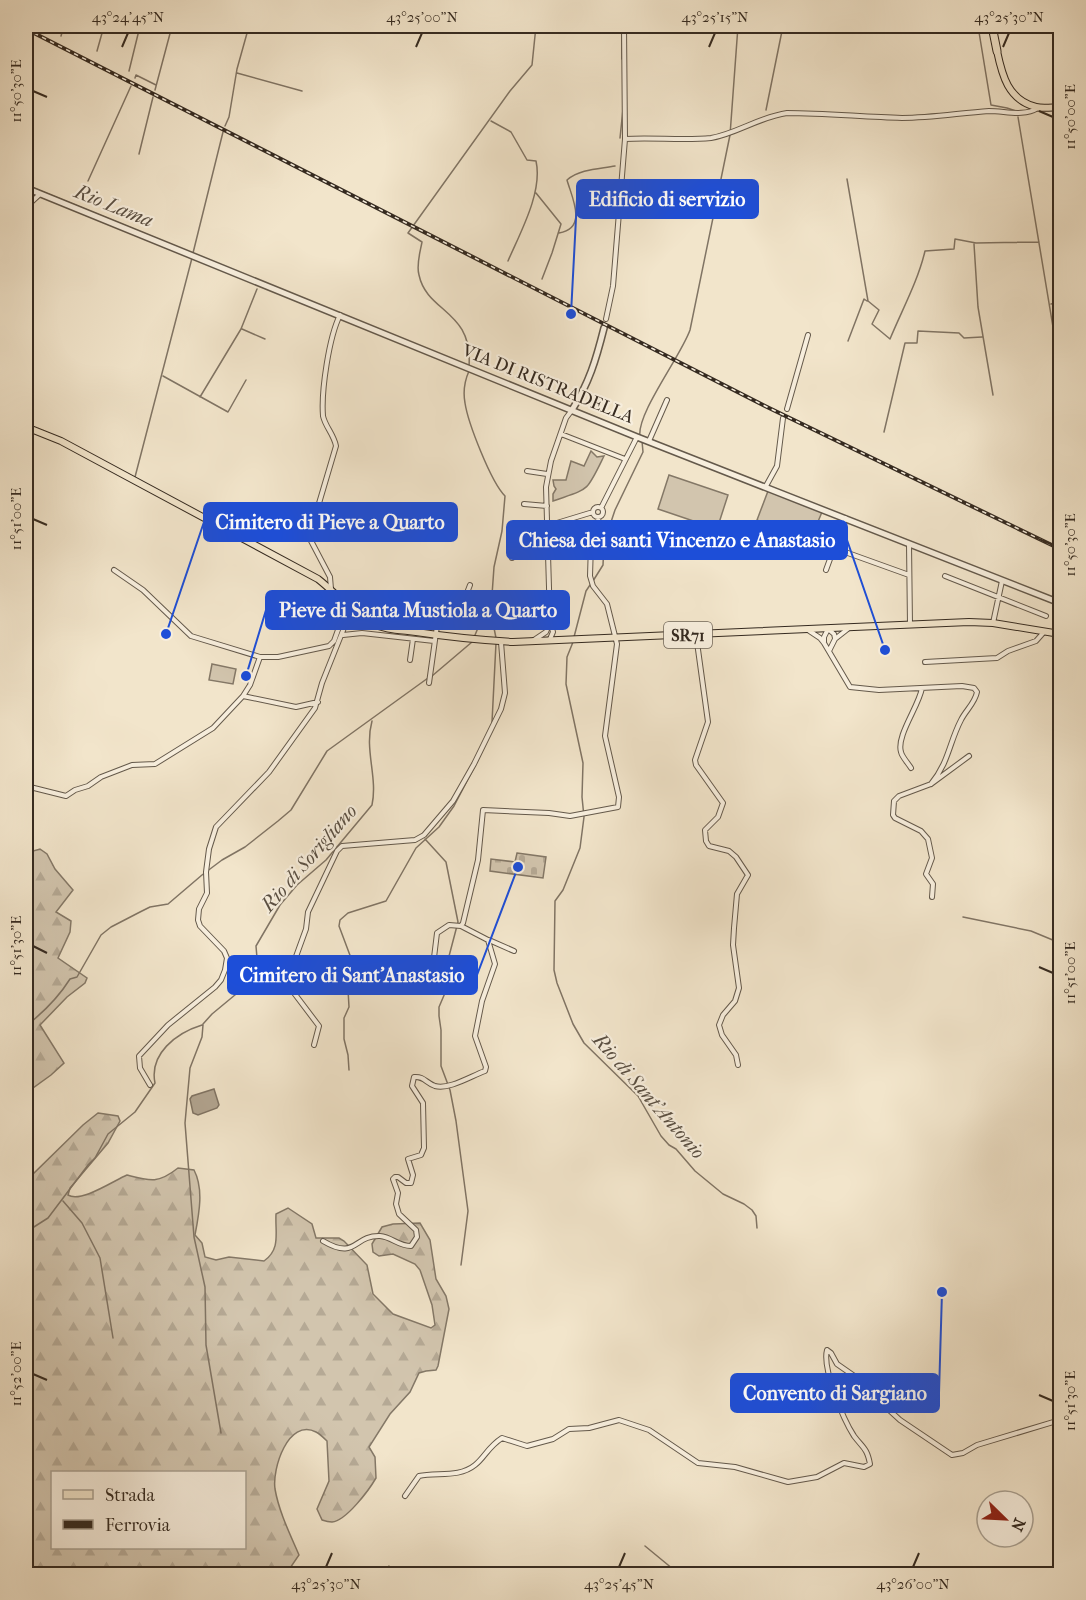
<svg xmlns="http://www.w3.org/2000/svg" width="1086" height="1600" viewBox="0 0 1086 1600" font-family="'IM FELL French Canon',serif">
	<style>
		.green { fill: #d2c5ae; stroke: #847867; stroke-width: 1.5 }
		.forest { fill: url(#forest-firs); stroke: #847867; stroke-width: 1.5; fill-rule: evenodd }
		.cemetery { fill: url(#cemetery-stones); stroke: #847867; stroke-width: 1.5 }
		.water { fill: #b2a591; stroke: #807464; stroke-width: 1.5 }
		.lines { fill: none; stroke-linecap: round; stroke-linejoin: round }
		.stream { stroke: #807464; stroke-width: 1.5 }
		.minor-casing { stroke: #64594b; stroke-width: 6 }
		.tertiary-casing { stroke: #64594b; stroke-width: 8 }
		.primary-casing { stroke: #352a20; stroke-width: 8 }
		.trunk-casing { stroke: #352a20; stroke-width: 9 }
		.minor { stroke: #f7eedd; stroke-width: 4 }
		.tertiary { stroke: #f7eedd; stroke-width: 5 }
		.primary { stroke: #f2e5cb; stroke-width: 6 }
		.trunk { stroke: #f2e5cb; stroke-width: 7 }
		.rail-casing { stroke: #352a20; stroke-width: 4 }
		.rail { stroke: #f7eedd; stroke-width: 1.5; stroke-dasharray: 4.5; stroke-linecap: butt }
		.ticks { fill: none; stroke: #352a20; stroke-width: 2 }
		.labels { text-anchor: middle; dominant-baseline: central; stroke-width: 4.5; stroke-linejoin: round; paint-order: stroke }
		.shield { fill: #f7eedd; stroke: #6f6559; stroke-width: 1.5 }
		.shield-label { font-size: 16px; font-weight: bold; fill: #352a20 }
		.street-label { font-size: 18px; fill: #352a20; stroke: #f7eedd }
		.water-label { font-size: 20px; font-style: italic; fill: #5a4f42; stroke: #f7eedd }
		.leader { fill: none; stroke: #1d4ed8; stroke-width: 2 }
		.callout-dot { fill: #1d4ed8; stroke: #f7eedd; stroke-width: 2 }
		.callout { fill: #1d4ed8; stroke: #1d4ed8; stroke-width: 2 }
		.callout-label { font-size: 20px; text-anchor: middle; font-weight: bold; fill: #fff }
		.neatline { fill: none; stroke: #352a20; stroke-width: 2 }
		.ticks-label { font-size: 15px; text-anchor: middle; fill: #352a20 }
	</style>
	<defs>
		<pattern id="forest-firs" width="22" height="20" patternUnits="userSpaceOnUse" patternTransform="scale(1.5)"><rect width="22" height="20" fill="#d2c5ae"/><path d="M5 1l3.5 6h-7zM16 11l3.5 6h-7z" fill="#b5a995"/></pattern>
		<pattern id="cemetery-stones" width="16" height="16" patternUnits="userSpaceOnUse" patternTransform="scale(1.5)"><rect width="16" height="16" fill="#d2c5ae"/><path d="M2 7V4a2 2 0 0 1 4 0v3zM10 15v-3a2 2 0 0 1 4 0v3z" fill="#b5a995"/></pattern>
	</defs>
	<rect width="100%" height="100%" fill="#f2e5cb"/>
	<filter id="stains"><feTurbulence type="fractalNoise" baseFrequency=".00333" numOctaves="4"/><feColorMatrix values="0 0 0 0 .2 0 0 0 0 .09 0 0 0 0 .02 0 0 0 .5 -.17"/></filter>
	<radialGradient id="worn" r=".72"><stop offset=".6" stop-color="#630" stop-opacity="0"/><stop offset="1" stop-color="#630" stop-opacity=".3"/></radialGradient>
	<path class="green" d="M591,451L597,457L604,456C586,493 590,488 553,501V494L556,489L554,486L553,480H566L571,461L584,466Z
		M669,475L728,495L717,529L658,509Z
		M768,491L822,512L810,541L757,520Z
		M212,664L236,669L233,684L209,680Z"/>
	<path class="forest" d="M40,849L47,854L55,869L73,890L56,912L71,921L70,932L58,958L87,978L85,983L67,997L40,1025L64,1063L51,1075L26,1093V853Z
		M98,1113L118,1116L120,1121L108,1143L70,1188L68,1195C81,1203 113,1181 127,1175C150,1181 158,1184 178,1168L194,1170C204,1189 199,1214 195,1235L202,1243L205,1257L216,1260L229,1257L264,1261C281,1249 275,1233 276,1214L288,1208L312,1224L316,1238H339L344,1241L367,1265L373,1294L393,1314L431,1328L435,1325L432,1305L420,1270L415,1264L393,1254L379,1256L373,1252L372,1244L382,1227L393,1224L420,1223L430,1240L436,1279L446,1296L449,1309L438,1366L436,1370L426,1371L419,1373L410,1392L390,1414L369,1447L375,1457L376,1478C369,1490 346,1521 332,1522C328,1522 325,1521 322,1520L317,1509L329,1481L327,1441C324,1438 320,1434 316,1432C288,1418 272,1469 275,1489C279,1512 290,1534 299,1555L286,1574H26V1173L27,1175L34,1173L83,1125ZM52,1472H244V1548H52Z"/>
	<path class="cemetery" d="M517,853L546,857L543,878L490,871L491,859L515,862Z"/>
	<path class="water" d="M214,1089L219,1105L217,1108L198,1115L193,1113L190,1099L192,1096Z"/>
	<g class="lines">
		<path class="stream" d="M622,26V59
			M978,26L991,105L1007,108L1016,111
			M61,36L64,26
			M97,51L104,26
			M129,71L140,26
			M237,73L302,91
			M135,78L136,75L156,85
			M155,90L172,26
			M766,110L783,26
			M1018,117L1060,369
			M491,121L511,132L527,160L536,161C543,192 520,233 508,261
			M225,126L229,117L237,69L249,26
			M620,138L623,109
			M139,154L153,97
			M847,179L868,301L879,310L872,324L890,339C902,310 918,281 925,251L954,249L955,239L976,243L1039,242
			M88,181L131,86
			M26,185L192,253
			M536,193L561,224L552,253L542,279
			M559,233C588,228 572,198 567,180C580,169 599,169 615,166
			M974,244L978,307L993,395
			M193,253L223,132
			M1051,304L1060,302
			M242,329L265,339
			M848,341L864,299L867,301
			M469,366C473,310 427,313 419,275C416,265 420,253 422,242L408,233L510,91L532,65L536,26
			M469,371C465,380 463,392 465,403C468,423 491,482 505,496L502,531L494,567L492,595L475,635
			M163,376L228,412L246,380
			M200,397L241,329L257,289
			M884,432L905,343H917L918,331L959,333L964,338L982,337
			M640,437C636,414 681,356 690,330L730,135L738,26
			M135,477L192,258
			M593,581L603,565L604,543L615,510L643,452L642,441
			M493,593L491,613L496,638
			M574,637L586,591L590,585
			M573,642L567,657L566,684L583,763L582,797L584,817L580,848L563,890L555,901L554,970L557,983L573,1024L584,1043L638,1096L661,1136L669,1145L676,1149L695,1171L723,1194L744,1204L752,1210L756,1216L757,1228
			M432,676L472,642
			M492,722L496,643
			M425,839L446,862L458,922L448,960V986L439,1007V1016L441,1030V1066L450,1090L456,1121L468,1211L461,1265
			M963,917L1031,931L1060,943
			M203,1024L212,1014L247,985L255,975L258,970L256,946L280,905L297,885L326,860L372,805C378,777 364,750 372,721
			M203,1025L202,1037L190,1068L185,1123L194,1237L205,1287L206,1345L221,1433
			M26,1026C44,1012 58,998 70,979L77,977L101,935L111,927L140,912L150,907L168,904L202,875L222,860L245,847L278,821L291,810L327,751L428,678
			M349,1070L348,1055L344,1039V1018L349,1007L347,972L351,958L339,926L340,920L348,913L386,901L416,848L439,827L454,806L478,760
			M63,1201L82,1223L100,1258L113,1338
			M26,1232L48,1218L88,1165L95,1158L108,1134L135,1112L155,1083C149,1054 176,1033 202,1025
			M645,1546L679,1574
			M389,1566L393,1574"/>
		<g class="minor-casing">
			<path id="minor" d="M625,139C653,137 683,141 711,138C736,134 759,117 787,113C825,113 863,117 902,118C931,118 960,113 989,111C1006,111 1023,117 1038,108
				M26,207L40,194
				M606,319L613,286L625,139L624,26
				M787,409L808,335
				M561,434L625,459
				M649,441L667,400
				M527,471L547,474
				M766,486L777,466L783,418
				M524,504L547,506
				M593 512a5 5 0 1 1 10 0a5 5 0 1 1-10 0Z
				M601,508L637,437
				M909,544L910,625
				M834,548L909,575
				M512,558V527L547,526L593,512
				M114,570L143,590L191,636L260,657
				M826,570L845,518
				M945,576L1046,616
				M331,589L330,577L309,537L336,446C334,435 325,426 323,416C321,391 329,337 340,315
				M993,623L1002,581
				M808,630L820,638L824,643L850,687L879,690L962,686L974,688L977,692C975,703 966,710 961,720C949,743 949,762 931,784
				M343,635L362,633L434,641
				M696,635L708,722L695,760L696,765L723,803L718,817L705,830L706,841L709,846L729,851L736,857L748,875L737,894L734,928L733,945L739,988L735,1001L723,1015L719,1025L722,1035L736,1055L738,1065
				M550,639L553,632L550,621L546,487L551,461L566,418L572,410
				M534,640L546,632L550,622
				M824,642V637L828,629L834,634L835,638
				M829,651L835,639L849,628
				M410,660L413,639
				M925,662L997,658L1008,651L1036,641L1044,632
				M429,683L437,626L440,623L455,624L470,585
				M243,696L250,685L260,657H278L329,646L334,641L343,616L350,615
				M911,768C908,763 902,757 901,752C896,736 919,706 922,688
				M26,786L66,796L75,790L88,786L101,777L132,765L155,764L213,728L243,696L296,707L318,702
				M932,897L933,884L926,874L932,858L928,839L921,831L895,818L893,815L894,801L899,796L931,784L969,756
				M489,940L514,951
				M432,974L437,933L449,925L461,926L463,923L478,860L483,810L549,813L570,816L618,807L619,797L605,736L617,644L607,604L593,586L590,576L591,544L599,517
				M314,1045L319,1026L291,989L290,984L294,962L306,929L308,912L337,851L342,846L415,840L424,835L453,801L474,764L501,709L505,693L501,642
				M150,1085L140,1068L139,1056L168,1025L215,987L221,980L225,970L227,958L224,951L200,926L198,920L199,909L207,893L206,872L209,849L216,827L269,772L315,708L322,683L348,618L353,611
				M323,1241C357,1261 353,1235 380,1236C392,1237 398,1246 411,1246L417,1237L416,1230L399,1214L396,1204L398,1193L393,1179L395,1177H398L406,1183H411L413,1175L408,1159L421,1155L424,1148L423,1103L412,1086L414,1077C424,1076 426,1083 435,1086C449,1090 471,1076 485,1071L486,1067L475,1036L482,1001L495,964L488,940L461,926
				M405,1496L419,1476C437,1472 459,1478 475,1465C485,1457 488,1447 502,1438L527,1446L553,1439L569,1429L589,1428L619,1420L649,1430L698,1463L735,1467L788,1482L817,1477L844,1463L864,1467L870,1464C867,1448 863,1448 854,1436C843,1419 822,1368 827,1350L831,1353L837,1364L870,1387L888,1409L900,1420L952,1455L963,1453L977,1445L1060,1420"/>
		</g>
		<g class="tertiary-casing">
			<path id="tertiary" d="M26,188L637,437L1060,603
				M572,410C589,383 596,360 604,328"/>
		</g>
		<g class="primary-casing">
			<path id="primary" d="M997,51C1002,75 1008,100 1036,107C1044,109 1053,107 1060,107
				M26,427L61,441L318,579C336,593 351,612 371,623C385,630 401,630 416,632C449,637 481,640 513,642L969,622L993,623L1060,634"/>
		</g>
		<g class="trunk-casing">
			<path id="trunk" d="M992,26L997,51"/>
		</g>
		<use href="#minor" class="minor"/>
		<use href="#tertiary" class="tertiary"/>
		<use href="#primary" class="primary"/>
		<use href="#trunk" class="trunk"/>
		<g class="rail-casing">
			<path id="rail" d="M26,29L767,407L1060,549"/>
		</g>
		<use href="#rail" class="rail"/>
	</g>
	<path class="ticks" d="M122,47L128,33M416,47L422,33M709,47L715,33M1003,47L1009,33M33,91L47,97M1039,111L1053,117M33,519L47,525M1039,539L1053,545M33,946L47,953M1039,967L1053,973M33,1374L47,1380M1039,1395L1053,1401M326,1567L332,1553M619,1567L625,1553M913,1567L919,1553"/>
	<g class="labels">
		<rect class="shield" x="664" y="622" width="48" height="26" rx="4.5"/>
		<g class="shield-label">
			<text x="688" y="635">SR71</text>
		</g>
		<g class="street-label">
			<text transform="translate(548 384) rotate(22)">VIA DI RISTRADELLA</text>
		</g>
		<g class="water-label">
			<text transform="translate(114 206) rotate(22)">Rio Lama</text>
			<text transform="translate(309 858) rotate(-49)">Rio di Sorigliano</text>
			<text transform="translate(649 1096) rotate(49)">Rio di Sant'Antonio</text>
		</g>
	</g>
	<path class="leader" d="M571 314L577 199M166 634L204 522M885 650L847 540M246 676L266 610M518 867L477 975M942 1292L939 1393"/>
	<g class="callout-dot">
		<circle cx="571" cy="314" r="6"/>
		<circle cx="166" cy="634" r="6"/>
		<circle cx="885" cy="650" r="6"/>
		<circle cx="246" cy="676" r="6"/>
		<circle cx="518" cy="867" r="6"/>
		<circle cx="942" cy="1292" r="6"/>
	</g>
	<g class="callout">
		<rect x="577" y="180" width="181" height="38" rx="6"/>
		<rect x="204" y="503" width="253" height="38" rx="6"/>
		<rect x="507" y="521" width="340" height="38" rx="6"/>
		<rect x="266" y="591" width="303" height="38" rx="6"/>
		<rect x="228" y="956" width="249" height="38" rx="6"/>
		<rect x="731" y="1374" width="208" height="38" rx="6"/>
	</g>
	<g class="callout-label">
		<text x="667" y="206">Edificio di servizio</text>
		<text x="330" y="529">Cimitero di Pieve a Quarto</text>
		<text x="677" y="547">Chiesa dei santi Vincenzo e Anastasio</text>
		<text x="418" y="617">Pieve di Santa Mustiola a Quarto</text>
		<text x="352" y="982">Cimitero di Sant'Anastasio</text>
		<text x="835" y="1400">Convento di Sargiano</text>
	</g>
	<rect width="1086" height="1600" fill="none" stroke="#f2e5cb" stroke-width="66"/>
	<rect x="51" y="1471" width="195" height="78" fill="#f7eedd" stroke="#a9a091" stroke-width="1.5"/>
	<rect x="63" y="1490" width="30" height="9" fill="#f2e5cb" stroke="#a9a091" stroke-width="1.5"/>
	<text x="105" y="1501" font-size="18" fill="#352a20">Strada</text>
	<rect x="63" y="1520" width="30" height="9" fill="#352a20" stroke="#a9a091" stroke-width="1.5"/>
	<text x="105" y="1531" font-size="18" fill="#352a20">Ferrovia</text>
	<g transform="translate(1005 1519) rotate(114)"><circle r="28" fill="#f7eedd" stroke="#a9a091" stroke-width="1.5"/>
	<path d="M0-4.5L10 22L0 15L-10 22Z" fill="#8f2418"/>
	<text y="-9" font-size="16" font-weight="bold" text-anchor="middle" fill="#352a20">N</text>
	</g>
	<rect x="33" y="33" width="1020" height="1534" class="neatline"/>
	<g class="ticks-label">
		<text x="128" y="22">43°24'45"N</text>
		<text x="422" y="22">43°25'00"N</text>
		<text x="715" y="22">43°25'15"N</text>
		<text x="1009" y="22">43°25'30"N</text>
		<text transform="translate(16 91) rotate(-90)" y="5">11°50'30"E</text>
		<text transform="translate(1070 117) rotate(-90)" y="5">11°50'00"E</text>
		<text transform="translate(16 519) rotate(-90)" y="5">11°51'00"E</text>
		<text transform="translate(1070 545) rotate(-90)" y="5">11°50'30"E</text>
		<text transform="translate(16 946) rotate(-90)" y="5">11°51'30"E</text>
		<text transform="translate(1070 973) rotate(-90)" y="5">11°51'00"E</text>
		<text transform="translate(16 1374) rotate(-90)" y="5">11°52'00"E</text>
		<text transform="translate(1070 1401) rotate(-90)" y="5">11°51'30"E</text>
		<text x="326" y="1589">43°25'30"N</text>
		<text x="619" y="1589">43°25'45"N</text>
		<text x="913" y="1589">43°26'00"N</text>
	</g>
	<rect width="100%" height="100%" filter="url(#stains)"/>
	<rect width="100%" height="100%" fill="url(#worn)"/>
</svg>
